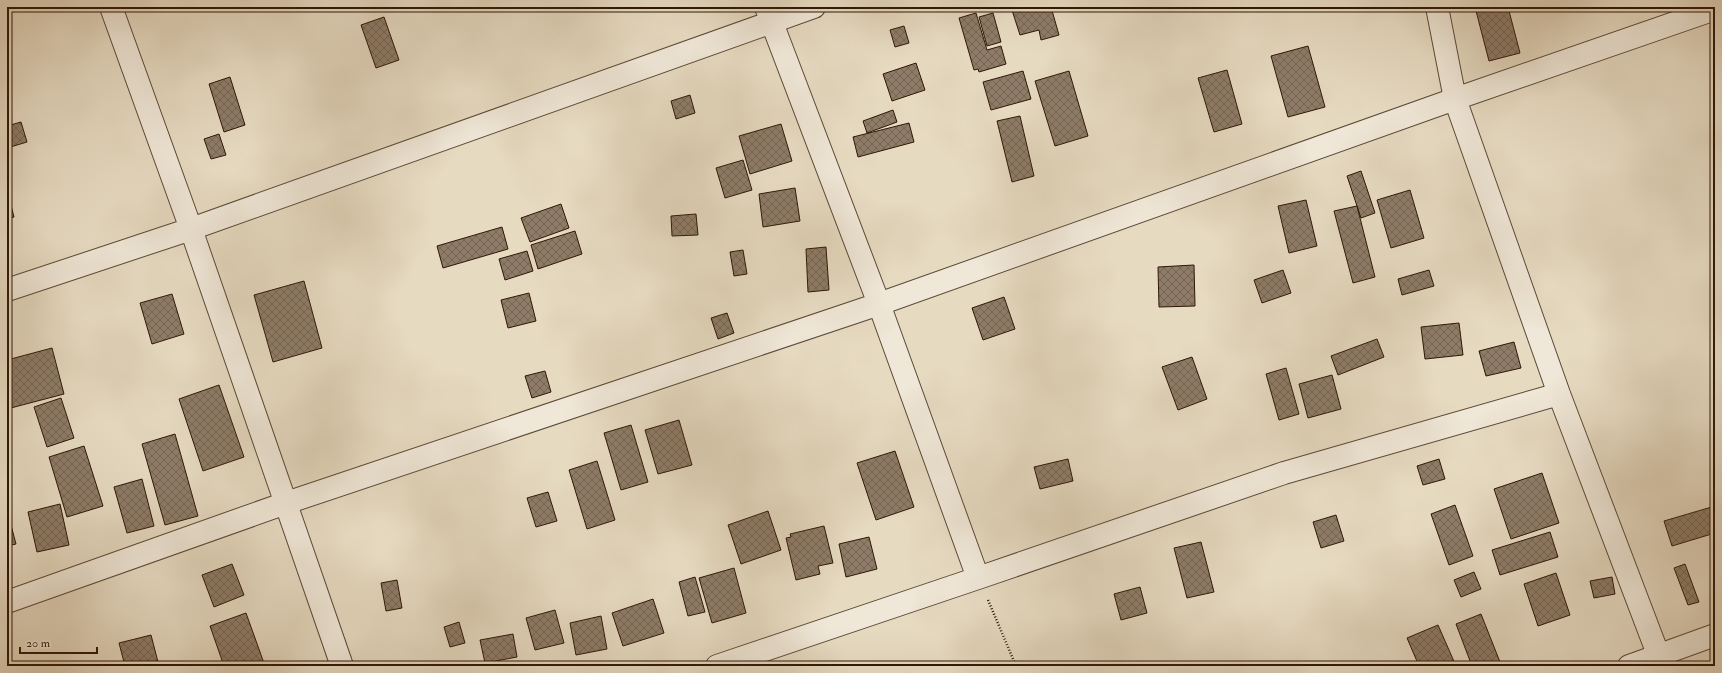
<svg xmlns="http://www.w3.org/2000/svg" width="1722" height="673" viewBox="0 0 1722 673" font-family="'IM FELL Double Pica',serif">
	<style>
		.building { fill: url(#building-cross-hatch); stroke: #2f1707 }
		.lines { fill: none; stroke-linecap: round; stroke-linejoin: round }
		.minor-casing { stroke: #5d4836; stroke-width: 24 }
		.path { stroke: #2f1707; stroke-width: 2.5; stroke-dasharray: 1 2; stroke-linecap: butt }
		.minor { stroke: #efe7d7; stroke-width: 22 }
	</style>
	<defs>
		<pattern id="building-cross-hatch" width="8" height="8" patternUnits="userSpaceOnUse"><rect width="8" height="8" fill="#8e7c68"/><path d="M0 0l8 8M0 8l8-8" fill="none" stroke="#746554"/></pattern>
	</defs>
	<rect width="100%" height="100%" fill="#e6dac1"/>
	<filter id="stains"><feTurbulence type="fractalNoise" baseFrequency=".005" numOctaves="4"/><feColorMatrix values="0 0 0 0 .2 0 0 0 0 .09 0 0 0 0 .02 0 0 0 .5 -.17"/></filter>
	<radialGradient id="worn" r=".72"><stop offset=".6" stop-color="#630" stop-opacity="0"/><stop offset="1" stop-color="#630" stop-opacity=".3"/></radialGradient>
	<path class="building" d="M1011,7H1051L1059,35L1041,40L1039,30L1020,35Z
		M1475,7H1508L1520,53L1489,61Z
		M976,13L987,50L1001,46L1006,64L979,72L978,69L974,70L959,18Z
		M993,13L1001,42L987,46L979,17Z
		M384,17L399,60L376,68L361,25Z
		M904,26L909,43L895,47L890,30Z
		M1308,46L1325,107L1288,117L1271,56Z
		M916,63L925,90L892,101L883,74Z
		M1227,70L1242,124L1214,132L1198,78Z
		M1023,71L1031,99L991,110L983,82Z
		M1069,71L1088,136L1055,146L1035,81Z
		M230,77L245,125L224,132L209,84Z
		M690,95L695,113L676,119L671,101Z
		M893,110L897,122L867,133L863,121Z
		M1020,116L1034,176L1012,182L997,121Z
		M21,122L27,142L7,148V126Z
		M909,123L914,142L858,157L853,137Z
		M781,124L792,161L750,174L739,136Z
		M219,134L226,155L211,159L204,139Z
		M743,160L752,190L725,198L716,168Z
		M7,169L11,181L7,182Z
		M1361,171L1375,213L1361,218L1347,176Z
		M795,188L800,221L763,227L759,194Z
		M1410,190L1424,238L1391,248L1377,200Z
		M9,198L14,217L7,219V199Z
		M1306,200L1317,246L1289,253L1278,206Z
		M561,204L569,228L530,242L521,218Z
		M1357,206L1375,277L1353,283L1334,211Z
		M696,214L698,235L672,236L671,216Z
		M502,227L508,249L443,268L437,246Z
		M575,231L582,254L538,269L531,245Z
		M826,247L829,290L808,292L806,249Z
		M743,250L747,274L734,276L730,252Z
		M527,251L533,271L505,280L499,259Z
		M1194,265L1195,306L1159,307L1158,267Z
		M1283,270L1291,293L1262,303L1254,280Z
		M1429,270L1434,286L1402,295L1398,279Z
		M304,281L322,348L273,362L254,295Z
		M529,293L536,321L508,328L501,300Z
		M172,294L184,334L152,344L140,303Z
		M1004,297L1015,329L983,340L972,308Z
		M727,313L734,333L718,339L711,318Z
		M1459,323L1463,355L1425,359L1421,327Z
		M1377,339L1384,357L1338,375L1331,356Z
		M1514,342L1521,368L1486,376L1479,351Z
		M52,348L64,394L7,409V360Z
		M1192,357L1207,399L1178,410L1162,367Z
		M1286,368L1299,414L1279,420L1266,374Z
		M545,371L551,392L532,398L525,376Z
		M1332,375L1341,409L1308,418L1299,384Z
		M219,385L244,457L203,471L179,399Z
		M61,398L74,438L47,447L34,407Z
		M679,420L692,465L658,474L645,430Z
		M631,425L648,482L621,490L604,433Z
		M175,434L198,516L165,525L142,444Z
		M84,446L103,506L67,517L49,457Z
		M895,451L914,507L876,520L857,463Z
		M1068,459L1073,481L1040,489L1034,467Z
		M1439,459L1445,479L1423,485L1417,466Z
		M597,461L615,520L587,529L569,470Z
		M1542,473L1559,523L1511,539L1494,489Z
		M142,479L154,526L127,533L114,487Z
		M548,492L557,521L536,527L527,498Z
		M60,504L69,545L37,552L28,512Z
		M1455,505L1473,556L1449,565L1431,514Z
		M1715,506V533L1672,546L1664,521Z
		M7,510L16,544L7,546Z
		M768,511L781,550L741,564L728,525Z
		M1336,515L1344,541L1321,548L1313,522Z
		M824,526L833,563L818,566L820,574L796,580L786,538L791,537L790,534Z
		M1550,532L1558,557L1500,575L1492,550Z
		M869,537L877,569L846,577L839,544Z
		M1201,542L1214,592L1187,598L1174,548Z
		M232,564L244,595L214,607L202,575Z
		M1685,564L1699,602L1688,605L1674,568Z
		M734,568L746,613L712,623L699,578Z
		M1474,572L1481,589L1461,597L1454,580Z
		M1556,573L1570,615L1538,626L1524,584Z
		M695,577L705,612L688,616L679,582Z
		M1612,577L1615,594L1594,598L1590,581Z
		M397,580L402,608L386,611L381,583Z
		M1140,587L1147,613L1121,620L1114,594Z
		M653,599L664,633L623,646L612,613Z
		M555,610L564,643L535,650L526,618Z
		M246,613L265,666H224L210,626Z
		M1481,614L1500,662L1490,666H1472L1456,624Z
		M601,616L607,649L576,655L570,623Z
		M459,622L465,643L450,647L444,627Z
		M1438,625L1456,666H1419L1407,638Z
		M513,634L517,657L485,663L480,640Z
		M151,635L159,666H125L119,643Z"/>
	<g class="lines">
		<g class="minor-casing">
			<path id="minor" d="M111,7L191,229L342,666
				M1437,7L1455,99L1559,394L1658,654
				M7,290L191,229L814,7
				M978,578L1284,473L1559,394
				M7,602L286,503L879,304L1455,99L1715,9
				M717,666L978,578L879,304L766,7
				M1629,666L1715,635"/>
		</g>
		<path class="path" d="M988,600L1016,666"/>
		<use href="#minor" class="minor"/>
	</g>
	<rect width="1722" height="673" fill="none" stroke="#e6dac1" stroke-width="24"/>
	<rect x="8" y="8" width="1706" height="657" fill="none" stroke="#2f1707" stroke-width="2"/>
	<rect x="12" y="12" width="1698" height="649" fill="none" stroke="#2f1707"/>
	<path d="M20 647v6h77v-6" fill="none" stroke="#2f1707" stroke-width="2"/>
	<text x="26" y="647" font-size="12" fill="#2f1707" stroke="#efe7d7" stroke-width="3" paint-order="stroke">20 m</text>
	<rect width="100%" height="100%" filter="url(#stains)"/>
	<rect width="100%" height="100%" fill="url(#worn)"/>
</svg>
